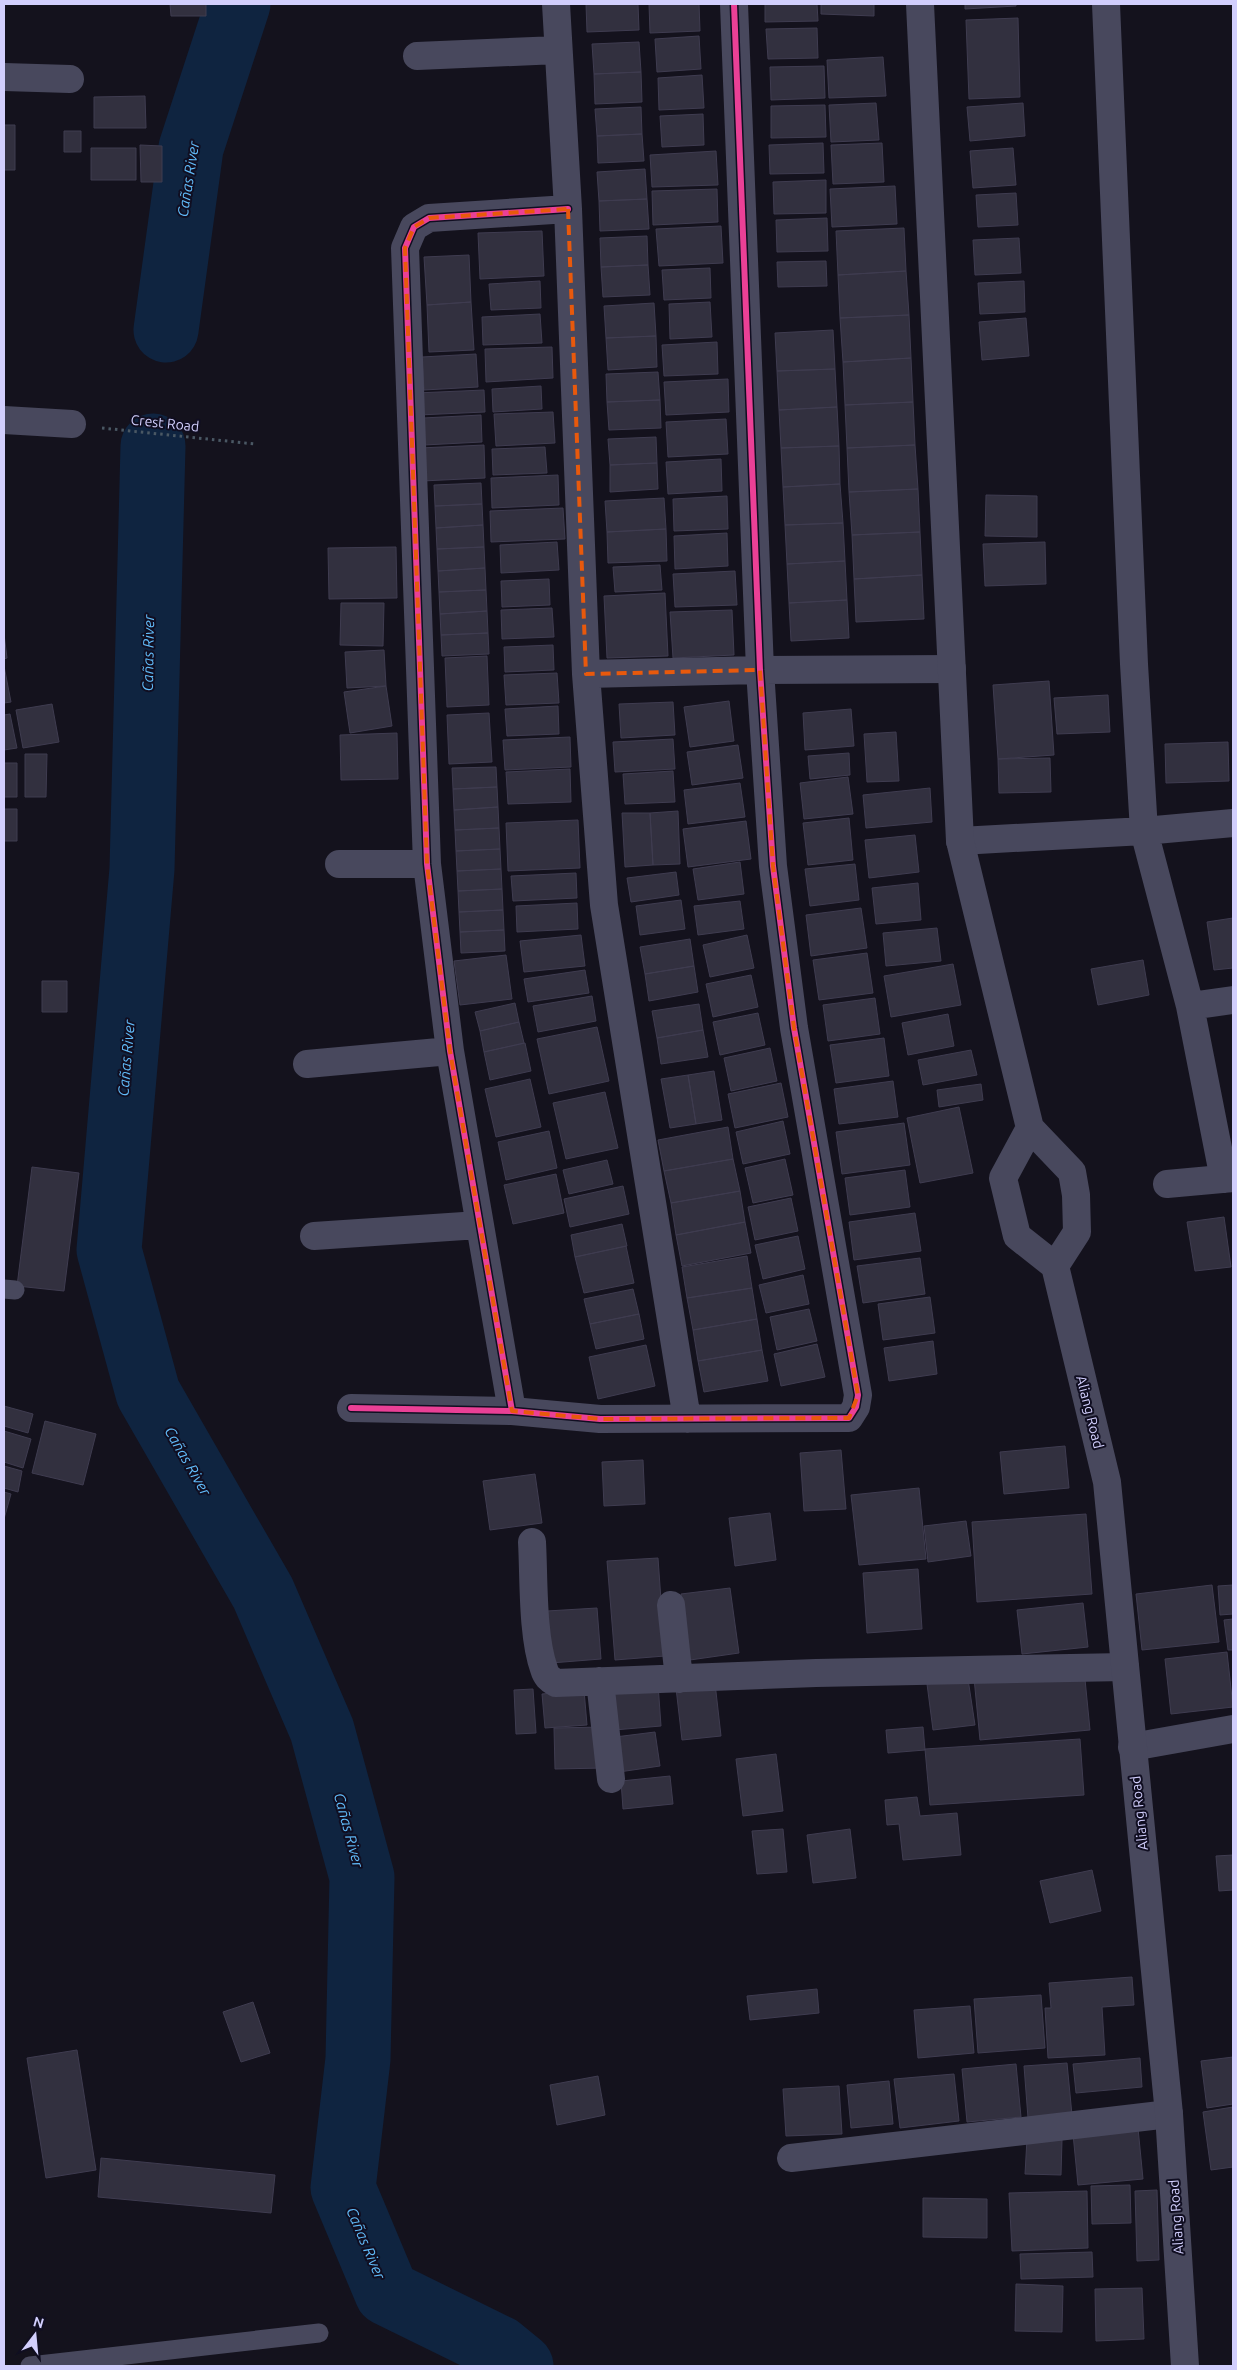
<svg xmlns="http://www.w3.org/2000/svg" width="1237" height="2370" viewBox="0 0 1237 2370" font-family="Ubuntu,sans-serif">
	<style>
		.lines { fill: none; stroke-linecap: round; stroke-linejoin: round }
		.river { stroke: #0f2440; stroke-width: 65 }
		.building { fill: #32303f; stroke: #3f3c50 }
		.path { stroke: #4a5864; stroke-width: 3; stroke-dasharray: 2.5 4; stroke-linecap: butt }
		.service { stroke: #48485d; stroke-width: 19 }
		.minor { stroke: #48485d; stroke-width: 28 }
		.tertiary { stroke: #48485d; stroke-width: 28 }
		.cycleway-casing { stroke: #100e21; stroke-width: 9 }
		.cycleway { stroke: #ea4096; stroke-width: 6 }
		.marked { fill: none; stroke: #e8590c; stroke-width: 4; stroke-dasharray: 10 6; stroke-linejoin: round }
		.labels { text-anchor: middle; dominant-baseline: central; stroke-width: 4; stroke-linejoin: round; paint-order: stroke }
		.street-label { font-size: 14px; fill: #d2cffd; stroke: #100e21 }
		.water-label { font-size: 15px; font-style: italic; fill: #61bbf9; stroke: #100e21 }
	</style>
	<rect width="100%" height="100%" fill="#14121d"/>
	<g class="lines">
		<path class="river" d="M166,330L191,148L238,4
			M153,446L142,869L109,1250L148,1393L263,1593L322,1730L362,1877L358,2059L343,2188L387,2293L499,2348L521,2366"/>
	</g>
	<path class="building" d="M170,4H206V16H171Z
		M586,4H638L639,30L587,32Z
		M649,4H699L700,31L650,33Z
		M765,4H817L818,21L765,22Z
		M821,4H874V16L821,14Z
		M965,4H1016V6L965,9Z
		M1018,18L1020,97L969,99L966,20Z
		M817,28L818,58L768,59L766,29Z
		M699,36L701,69L657,72L655,39Z
		M639,42L641,72L594,74L592,44Z
		M883,57L886,96L829,98L827,60Z
		M824,66L825,98L771,100L770,67Z
		M641,72L642,102L595,104L594,74Z
		M702,75L704,108L659,110L658,78Z
		M145,96L146,128H94V97Z
		M876,103L879,140L831,142L829,105Z
		M1023,103L1025,136L970,141L967,107Z
		M825,105L826,137L771,138V106Z
		M641,107L642,134L597,136L595,109Z
		M703,114L704,145L662,147L660,116Z
		M4,125H15V170H4Z
		M64,131H81V152H64Z
		M642,134L644,161L598,163L597,136Z
		M823,143L824,173L770,174L769,145Z
		M882,143L884,182L833,184L831,145Z
		M140,145L162,146V182H141Z
		M91,148H136V180H91Z
		M1013,148L1016,185L973,188L970,151Z
		M716,151L718,185L652,187L650,155Z
		M645,169L647,199L599,201L597,172Z
		M826,180V213L774,214L773,182Z
		M895,186L897,224L832,227L830,189Z
		M717,189L718,222L653,225L652,191Z
		M1016,193L1018,225L978,227L976,195Z
		M647,199L649,229L600,231L599,201Z
		M827,218L828,251L777,252L776,220Z
		M721,226L723,263L659,266L656,229Z
		M904,228L906,271L838,275L836,231Z
		M542,231L544,276L480,279L478,233Z
		M647,236L648,265L601,267L600,238Z
		M1019,238L1021,273L975,275L973,240Z
		M469,255L471,302L427,305L424,257Z
		M826,261L827,286L778,287L777,262Z
		M648,265L650,295L603,297L601,267Z
		M710,268L711,298L664,300L662,270Z
		M906,271L909,315L840,318L838,275Z
		M540,281L541,308L491,310L489,284Z
		M1024,281L1025,312L980,314L978,283Z
		M471,302L474,350L429,352L427,305Z
		M710,302L712,337L670,339L669,304Z
		M654,303L656,336L606,338L604,306Z
		M540,314L542,343L483,345L482,317Z
		M909,315L911,358L843,362L840,318Z
		M1026,318L1029,356L982,360L979,322Z
		M833,330L835,369L777,371L775,333Z
		M656,336L657,367L608,370L606,338Z
		M717,342L718,374L664,376L662,345Z
		M552,347L553,378L486,382L485,349Z
		M476,354L478,387L424,390L422,357Z
		M911,358L913,402L845,405L843,362Z
		M835,369L837,407L779,410L777,371Z
		M658,372L660,400L607,402L606,374Z
		M728,379L729,412L666,415L664,382Z
		M541,386L542,409L493,412L492,389Z
		M484,390L485,412L418,415L416,393Z
		M660,400L661,428L609,430L607,402Z
		M913,402L915,445L847,448L845,405Z
		M837,407L839,446L781,448L779,410Z
		M553,412L555,443L496,446L494,414Z
		M481,415L482,442L424,445L423,418Z
		M726,419L728,454L668,457L666,422Z
		M656,437L657,463L610,465L608,439Z
		M484,445L485,478L422,481L420,448Z
		M915,445L918,489L849,492L847,448Z
		M839,446L840,484L783,487L781,448Z
		M545,447L547,473L493,475L492,449Z
		M721,459L722,491L668,494L666,462Z
		M657,463L658,489L610,492V465Z
		M558,475L559,505L492,508L491,478Z
		M481,483L482,504L435,506L434,485Z
		M840,484L843,523L785,525L783,487Z
		M918,489L920,532L852,535L849,492Z
		M986,495L1037,496V537L985,536Z
		M727,496L728,529L674,531L673,499Z
		M664,498L666,529L607,532L605,501Z
		M482,504L483,525L436,528L435,506Z
		M563,508L565,539L491,542L490,511Z
		M843,523L845,561L787,564L785,525Z
		M483,525L484,547L437,549L436,528Z
		M666,529L667,561L608,563L607,532Z
		M920,532L922,575L854,579L852,535Z
		M727,533L728,566L675,569L674,536Z
		M557,542L559,570L501,573L500,545Z
		M1045,542L1046,584L985,586L983,544Z
		M396,547L397,598L329,599L328,548Z
		M484,547L485,568L438,571L437,549Z
		M845,561L847,600L789,603L787,564Z
		M660,565L662,590L615,592L613,567Z
		M485,568L486,590L439,592L438,571Z
		M735,571L737,605L675,607L673,574Z
		M922,575L924,619L856,622L854,579Z
		M549,579L550,605L502,607L501,581Z
		M486,590L487,611L440,614L439,592Z
		M665,593L668,656L607,658L604,596Z
		M847,600L849,638L791,641L789,603Z
		M341,603H384L383,646L340,645Z
		M552,608L554,637L502,639L501,610Z
		M732,610L734,655L673,658L670,612Z
		M487,611L488,633L441,635L440,614Z
		M488,633L489,654L442,656L441,635Z
		M4,634L7,658L4,659Z
		M553,645L554,670L505,672L504,647Z
		M384,650L386,686L347,688L345,652Z
		M487,656L489,705L447,707L445,658Z
		M4,666L11,702L4,703Z
		M557,673L559,703L506,705L504,675Z
		M1049,681L1054,755L998,759L993,685Z
		M386,686L392,726L350,733L344,692Z
		M1108,695L1110,732L1057,734L1054,698Z
		M729,701L734,741L690,747L684,707Z
		M673,702L675,735L621,738L619,704Z
		M52,704L59,742L23,748L16,710Z
		M558,706L559,734L507,736L505,709Z
		M851,709L854,746L805,750L803,713Z
		M489,713L492,762L449,764L447,715Z
		M10,714L17,748L4,750V715Z
		M896,732L899,781L867,782L864,734Z
		M397,733L398,779L341,780L340,735Z
		M570,737L571,767L505,770L503,740Z
		M673,739L675,769L615,772L613,742Z
		M1228,742L1229,781L1166,783L1165,744Z
		M738,745L743,778L692,785L687,752Z
		M849,753L850,775L810,779L808,756Z
		M25,754H47L46,797H25Z
		M1050,758L1051,792L999,793L998,759Z
		M4,763H17V797H4Z
		M496,767L497,787L453,789L452,768Z
		M570,769L571,802L508,804L506,772Z
		M673,771L675,802L625,804L623,774Z
		M848,777L853,814L804,819L800,783Z
		M740,783L745,817L688,824L684,790Z
		M497,787L498,807L454,810L453,789Z
		M930,788L932,822L866,828L863,795Z
		M498,807L499,828L455,830L454,810Z
		M4,809H17V841H4Z
		M678,811L680,864L653,865L650,813Z
		M622,813H650L653,865L625,867Z
		M849,818L853,860L808,865L803,823Z
		M578,820L580,868L508,871L506,823Z
		M746,821L751,859L688,867L683,829Z
		M499,828L500,849L456,851L455,830Z
		M915,835L919,872L869,878L865,840Z
		M500,849L501,869L457,871L456,851Z
		M740,862L744,894L698,900L693,869Z
		M855,864L859,900L810,906L805,869Z
		M501,869L502,889L458,891L457,871Z
		M676,872L679,895L631,902L627,878Z
		M576,873L577,898L513,901L511,876Z
		M918,883L921,920L876,924L872,888Z
		M502,889L503,910L459,912L458,891Z
		M681,900L685,929L640,935L636,906Z
		M740,901L744,929L698,935L694,906Z
		M577,903L578,929L517,932L516,906Z
		M861,908L867,948L811,956L806,915Z
		M503,910L504,930L460,932L459,912Z
		M1233,918V968L1214,970L1207,922Z
		M937,928L941,961L886,966L883,933Z
		M504,930L505,951L461,953L460,932Z
		M581,935L585,966L524,972L520,941Z
		M747,935L754,968L710,977L703,945Z
		M690,939L694,966L645,974L640,947Z
		M867,953L873,993L819,1000L813,960Z
		M506,955L512,999L460,1005L454,961Z
		M1143,960L1149,995L1098,1005L1091,969Z
		M953,964L961,1005L891,1017L884,976Z
		M694,966L698,992L649,1001L645,974Z
		M585,970L589,993L528,1002L524,979Z
		M751,975L758,1007L713,1017L706,984Z
		M42,981H67V1012H42Z
		M592,996L596,1021L538,1032L533,1006Z
		M875,998L880,1034L828,1041L823,1005Z
		M515,1003L519,1022L480,1031L475,1012Z
		M699,1004L703,1030L657,1038L652,1011Z
		M758,1013L765,1045L720,1055L713,1022Z
		M948,1014L954,1046L908,1055L902,1023Z
		M519,1022L524,1043L484,1052L480,1031Z
		M597,1027L609,1081L549,1094L537,1039Z
		M703,1030L708,1057L661,1064L657,1038Z
		M884,1038L889,1076L836,1083L830,1045Z
		M525,1043L531,1071L490,1080L484,1052Z
		M770,1048L777,1081L731,1091L724,1058Z
		M971,1050L977,1075L923,1085L918,1060Z
		M714,1071L722,1120L696,1124L688,1075Z
		M688,1075L696,1124L670,1128L661,1079Z
		M530,1079L541,1127L496,1137L485,1089Z
		M893,1081L898,1117L839,1124L834,1089Z
		M781,1083L788,1117L735,1128L728,1094Z
		M981,1084L983,1100L939,1107L937,1090Z
		M605,1092L618,1148L566,1159L553,1103Z
		M959,1107L973,1173L920,1183L907,1118Z
		M783,1121L790,1154L743,1164L736,1132Z
		M904,1123L910,1165L842,1174L836,1132Z
		M728,1127L733,1159L664,1171L658,1140Z
		M549,1131L557,1168L506,1180L498,1142Z
		M733,1159L740,1191L671,1203L664,1171Z
		M785,1159L793,1195L753,1203L745,1168Z
		M607,1160L613,1184L569,1194L563,1170Z
		M32,1167L79,1173L64,1291L17,1286Z
		M905,1170L910,1207L850,1215L845,1178Z
		M556,1174L564,1213L513,1224L504,1185Z
		M623,1186L629,1214L570,1227L564,1199Z
		M740,1191L745,1222L676,1235L671,1203Z
		M791,1198L798,1231L755,1240L748,1207Z
		M915,1213L921,1251L854,1260L849,1222Z
		M1224,1217L1231,1267L1195,1271L1187,1222Z
		M745,1222L751,1253L682,1266L676,1235Z
		M622,1224L627,1246L575,1257L571,1235Z
		M798,1236L805,1269L763,1279L755,1245Z
		M626,1246L634,1283L584,1293L575,1257Z
		M747,1256L752,1288L687,1298L682,1267Z
		M920,1258L925,1294L863,1303L857,1266Z
		M803,1275L809,1304L766,1313L759,1285Z
		M752,1288L757,1319L693,1330L687,1298Z
		M633,1289L639,1314L590,1324L584,1299Z
		M930,1297L935,1333L883,1340L878,1304Z
		M809,1309L817,1341L777,1350L770,1317Z
		M639,1314L644,1339L596,1349L590,1324Z
		M757,1319L762,1350L698,1361L693,1330Z
		M933,1341L937,1374L889,1381L884,1348Z
		M817,1344L825,1377L781,1386L774,1354Z
		M646,1345L655,1386L598,1399L589,1357Z
		M762,1350L768,1381L704,1392L698,1361Z
		M4,1406L33,1414L28,1433L4,1426Z
		M45,1421L96,1434L83,1485L32,1473Z
		M4,1431L31,1439L23,1468L4,1462Z
		M1065,1446L1069,1488L1004,1494L1000,1452Z
		M841,1450L846,1509L804,1511L800,1453Z
		M643,1460L645,1504L604,1506L602,1462Z
		M4,1466L22,1471L18,1492L4,1488Z
		M535,1474L542,1523L490,1530L483,1481Z
		M919,1488L926,1559L859,1565L851,1495Z
		M4,1492L11,1494L4,1519Z
		M770,1513L776,1560L735,1566L729,1518Z
		M1086,1514L1092,1594L977,1602L972,1522Z
		M966,1521L971,1556L928,1562L924,1526Z
		M658,1558L665,1656L615,1660L607,1561Z
		M918,1569L922,1629L867,1633L863,1573Z
		M1212,1585L1219,1642L1142,1650L1136,1594Z
		M1233,1585V1614L1220,1615L1218,1586Z
		M730,1588L739,1653L690,1660L681,1594Z
		M1083,1603L1088,1647L1022,1654L1017,1610Z
		M597,1608L601,1659L551,1663L547,1611Z
		M1233,1619V1650H1228L1224,1620Z
		M1227,1652L1233,1707L1171,1714L1165,1659Z
		M1084,1669L1090,1730L980,1740L974,1678Z
		M968,1679L975,1725L933,1730L927,1684Z
		M715,1683L721,1736L682,1740L676,1688Z
		M658,1684L661,1726L614,1730L610,1688Z
		M533,1689L536,1733L516,1734L514,1690Z
		M584,1690L587,1725L545,1728L542,1694Z
		M602,1727L604,1768L555,1769L554,1728Z
		M923,1727L925,1750L888,1753L886,1730Z
		M655,1732L660,1766L619,1772L615,1737Z
		M1080,1739L1084,1795L930,1805L925,1749Z
		M776,1754L783,1811L743,1816L736,1759Z
		M670,1776L673,1804L623,1809L621,1781Z
		M917,1797L920,1816L957,1813L961,1855L903,1860L899,1824L887,1825L885,1800Z
		M783,1829L787,1872L757,1874L752,1831Z
		M850,1829L856,1878L813,1883L807,1835Z
		M1233,1855V1890L1219,1891L1216,1856Z
		M1092,1870L1101,1911L1050,1923L1040,1881Z
		M1132,1977L1134,2005L1102,2007L1105,2055L1048,2058L1045,2008H1051L1049,1983Z
		M817,1989L819,2013L750,2020L747,1996Z
		M1041,1995L1045,2048L978,2053L974,1999Z
		M253,2002L270,2053L241,2062L223,2012Z
		M970,2006L974,2053L918,2058L914,2010Z
		M77,2050L96,2170L46,2178L27,2058Z
		M1233,2057V2104L1207,2108L1201,2061Z
		M1140,2058L1142,2087L1076,2093L1073,2064Z
		M1067,2063L1072,2115L1028,2118L1024,2066Z
		M1016,2064L1021,2117L967,2122L962,2069Z
		M954,2074L959,2121L900,2128L894,2079Z
		M598,2076L605,2115L557,2125L550,2085Z
		M889,2081L893,2124L851,2128L847,2085Z
		M839,2086L842,2134L786,2136L783,2089Z
		M1233,2107V2167L1211,2170L1203,2112Z
		M1138,2128L1143,2179L1078,2185L1073,2134Z
		M1027,2139L1062,2140L1061,2175L1025,2174Z
		M101,2158L275,2175L271,2213L98,2197Z
		M1130,2185L1131,2223L1092,2224L1091,2186Z
		M1157,2190L1159,2260L1137,2261L1135,2191Z
		M1087,2191L1088,2248L1012,2251L1009,2193Z
		M923,2198L987,2199V2238L923,2237Z
		M1092,2252L1093,2277L1021,2279L1020,2254Z
		M1016,2284L1063,2286L1062,2332L1015,2331Z
		M1142,2288L1144,2339L1096,2341L1095,2289Z"/>
	<g class="lines">
		<path class="path" d="M102,428L255,444"/>
		<path class="service" d="M4,1289L15,1290
			M30,2366L319,2333"/>
		<path class="minor" d="M556,4L568,209L586,674L604,905L687,1419
			M1106,4L1134,664L1144,831L1190,1006L1233,1000
			M417,56L558,50
			M4,77L70,79
			M4,420L72,424
			M586,674L760,670L952,669
			M960,841L1144,831L1233,823
			M339,864H427
			M1190,1006L1224,1179
			M307,1064L450,1051
			M1167,1184L1233,1178
			M314,1236L479,1225
			M351,1408L512,1411L600,1419L849,1418L856,1407L858,1395L794,1028L773,866L760,670L734,4
			M512,1411L450,1051L427,864L405,248L414,227L429,218L568,209
			M532,1542C534,1577 532,1636 544,1669C546,1676 549,1679 556,1683L816,1673L1125,1667
			M671,1605L679,1679
			M600,1681L611,1779
			M1132,1747L1233,1729
			M791,2158L1169,2114"/>
		<path class="tertiary" d="M920,4L960,841L1030,1128L1072,1172L1076,1195L1077,1232L1055,1266
			M1030,1128L1003,1178L1017,1236L1055,1266
			M1055,1266L1107,1482L1169,2114L1185,2366"/>
		<g class="cycleway-casing">
			<path id="cycleway" d="M351,1408L512,1411L600,1419L849,1418L856,1407L858,1395L794,1028L773,866L760,670L734,4
				M512,1411L450,1051L427,864L405,248L414,227L429,218L568,209"/>
		</g>
		<use href="#cycleway" class="cycleway"/>
	</g>
	<path class="marked" d="M568,209L586,674L760,670L773,866L794,1028L858,1395L849,1418L600,1419L512,1411L450,1051L427,864L405,248L414,227L429,218Z"/>
	<g class="labels">
		<g class="street-label">
			<text transform="translate(165 423) rotate(6)">Crest Road</text>
			<text transform="translate(1090 1412) rotate(76)">Aliang Road</text>
			<text transform="translate(1139 1813) rotate(-96)">Aliang Road</text>
			<text transform="translate(1176 2217) rotate(-94)">Aliang Road</text>
		</g>
		<g class="water-label">
			<text transform="translate(188 179) rotate(-81)">Cañas River</text>
			<text transform="translate(148 653) rotate(-89)">Cañas River</text>
			<text transform="translate(126 1058) rotate(-85)">Cañas River</text>
			<text transform="translate(188 1461) rotate(60)">Cañas River</text>
			<text transform="translate(349 1830) rotate(75)">Cañas River</text>
			<text transform="translate(366 2243) rotate(67)">Cañas River</text>
		</g>
	</g>
	<rect width="1237" height="2370" fill="none" stroke="#d2cffd" stroke-width="10"/>
	<g transform="translate(35 2335) rotate(16)" stroke="#100e21" stroke-width="4" paint-order="stroke">
	<path d="M0-4L9 19L0 12L-9 19Z" fill="#d2cffd"/>
	<text y="-8" font-size="14" font-weight="bold" text-anchor="middle" fill="#d2cffd">N</text>
	</g>
</svg>
